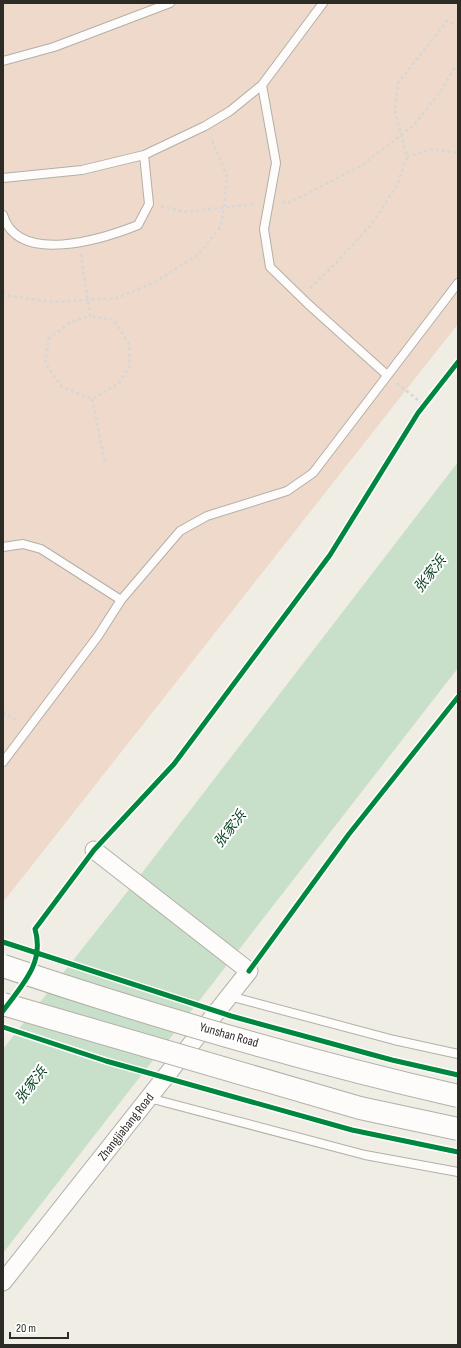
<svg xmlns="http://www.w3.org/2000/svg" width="461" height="1348" viewBox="0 0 461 1348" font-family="'Sofia Sans Condensed','Noto Sans SC',sans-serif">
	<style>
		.green { fill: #eed9ca }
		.water { fill: #c8dfca }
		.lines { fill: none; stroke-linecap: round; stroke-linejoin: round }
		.lane-casing { stroke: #b1b0a8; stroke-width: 10 }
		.street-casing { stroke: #b1b0a8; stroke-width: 19 }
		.path { stroke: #d7d7d4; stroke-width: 2.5; stroke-dasharray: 3 3; stroke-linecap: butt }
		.lane { stroke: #fdfcfb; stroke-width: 8 }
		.street { stroke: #fdfcfb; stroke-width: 17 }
		.secondary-bridge-casing { stroke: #b1b0a8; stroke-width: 24; stroke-linecap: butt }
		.secondary-bridge { stroke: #fdfcfb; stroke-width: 22 }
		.cycleway-casing { stroke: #fff; stroke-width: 8 }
		.cycleway { stroke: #00873e; stroke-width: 5 }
		.labels { text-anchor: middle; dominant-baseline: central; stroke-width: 4; stroke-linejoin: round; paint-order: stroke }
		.street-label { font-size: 13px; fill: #2c2b25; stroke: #fff }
		.water-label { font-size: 14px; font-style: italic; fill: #053e1d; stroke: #fff }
	</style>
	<rect width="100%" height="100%" fill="#f0eee4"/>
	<path class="green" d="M3,3H458V324L4,901Z"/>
	<path class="water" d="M458,462V668L3,1253V1049L135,882Z"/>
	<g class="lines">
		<g class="lane-casing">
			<path id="lane" d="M323,3L262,85L276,163L264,229L270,267L308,304L387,375
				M3,61L54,47L170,3
				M3,178L82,170L144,155L205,126L230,111L262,85
				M3,215C18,266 103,239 138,225L149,204L144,155
				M3,547L23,544L41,549L121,600
				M3,762L98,636L121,600L180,531L207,516L287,491L313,473L458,283
				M229,996L394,1040L458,1054
				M149,1098L365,1155L458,1172"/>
		</g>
		<g class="street-casing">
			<path id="street" d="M3,1282L249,971L94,850"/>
		</g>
		<path class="path" d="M407,157L432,149L458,153
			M282,202H291L361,166L414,125L440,92L458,62
			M161,206L184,212L255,204
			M81,254L90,316L71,322L49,338L45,363L62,387L92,399L118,384L130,366L129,344L114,320L90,316
			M310,288L334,265L371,225L397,185L407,157L395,111L398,83L447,21L458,25
			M3,292L10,296L53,302L117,298L157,281L199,254L221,226L224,207L227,176L211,138
			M397,383L424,405
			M92,399L105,463
			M3,712L17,721"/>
		<use href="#lane" class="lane"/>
		<use href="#street" class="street"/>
		<g class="secondary-bridge-casing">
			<path id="secondary-bridge" d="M3,966C152,1016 305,1061 458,1096
				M3,1004L360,1108L458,1129"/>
		</g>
		<use href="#secondary-bridge" class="secondary-bridge"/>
		<g class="cycleway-casing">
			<path id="cycleway" d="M3,942L231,1016L392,1060L458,1075
				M249,971L349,834L458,697
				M3,1011C22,985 45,963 35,929L94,850L174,764L330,555L418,413L458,362
				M3,1027L106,1061L352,1130L458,1152"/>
		</g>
		<use href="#cycleway" class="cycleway"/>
	</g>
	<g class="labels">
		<g class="street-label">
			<text transform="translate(229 1035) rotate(16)">Yunshan Road</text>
			<text transform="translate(126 1127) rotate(-52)">Zhangjiabang Road</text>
		</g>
		<g class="water-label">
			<text transform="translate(430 574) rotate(-52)">张家浜</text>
			<text transform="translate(230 829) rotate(-52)">张家浜</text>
			<text transform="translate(31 1085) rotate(-52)">张家浜</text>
		</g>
	</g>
	<rect width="461" height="1348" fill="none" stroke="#2c2b25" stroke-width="8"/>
	<path d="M10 1332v6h58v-6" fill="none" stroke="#2c2b25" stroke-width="2"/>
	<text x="16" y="1332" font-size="12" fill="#2c2b25" stroke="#ffffff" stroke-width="3" paint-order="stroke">20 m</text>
</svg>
